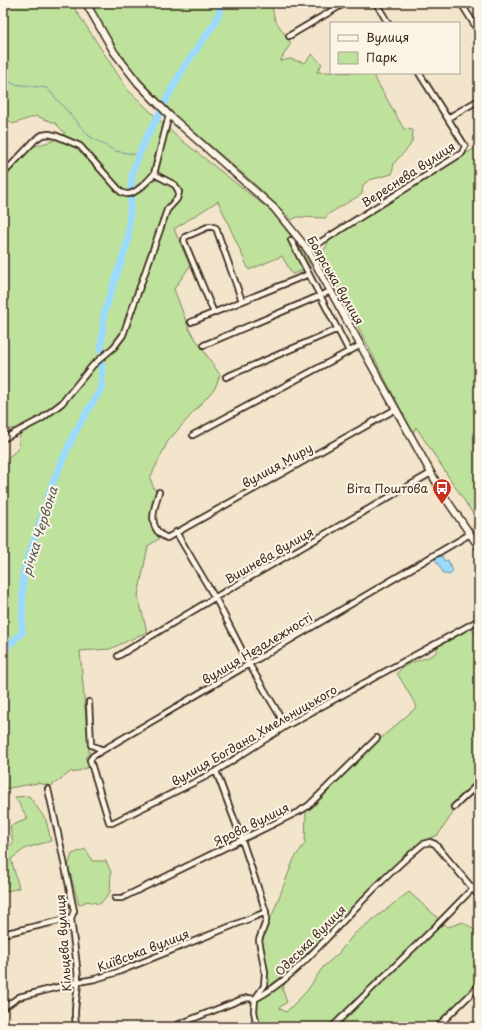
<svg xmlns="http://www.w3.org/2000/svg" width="482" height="1030" viewBox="0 0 482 1030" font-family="'Playpen Sans',sans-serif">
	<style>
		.green { fill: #bee29c; stroke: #7c865d }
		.water { fill: #9bdafd; stroke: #7594a4 }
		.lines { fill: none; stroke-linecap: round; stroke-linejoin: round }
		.stream { stroke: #7594a4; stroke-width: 1 }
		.river { stroke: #9bdafd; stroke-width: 7 }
		.street-casing { stroke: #3b2a1e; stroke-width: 8 }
		.secondary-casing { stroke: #3b2a1e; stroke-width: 9 }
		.street { stroke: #fcf5e5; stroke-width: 4.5 }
		.secondary { stroke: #fcf5e5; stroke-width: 6 }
		.labels { text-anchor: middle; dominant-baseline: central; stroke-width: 4; stroke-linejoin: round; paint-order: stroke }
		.street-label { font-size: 12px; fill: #3b2a1e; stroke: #fcf5e5 }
		.poi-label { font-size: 12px; fill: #3b2a1e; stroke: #fcf5e5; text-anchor: end }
		.water-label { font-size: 13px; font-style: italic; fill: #535656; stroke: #fcf5e5 }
	</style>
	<rect width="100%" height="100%" fill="#f3e4cc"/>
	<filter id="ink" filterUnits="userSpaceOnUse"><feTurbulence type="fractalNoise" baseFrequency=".025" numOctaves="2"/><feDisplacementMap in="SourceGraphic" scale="8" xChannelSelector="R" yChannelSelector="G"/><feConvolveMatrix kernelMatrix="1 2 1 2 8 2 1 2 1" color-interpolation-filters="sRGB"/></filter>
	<g filter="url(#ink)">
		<path class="green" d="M3,3H71L128,90L175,135L271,211L304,253L311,268L292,274L282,256L249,270L218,201L174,229L190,266L174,289L189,329L220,375L215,388L168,441L150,478L154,489L156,490L150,518L152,529L160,538L148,546L138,596L147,632L110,649L80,651L89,753L85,758L87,759L89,767L73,773L72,771L51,786L38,783L3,789V462L18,449L20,434L18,428L3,430V180L32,147L55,140L65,133L55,123L36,116L13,124L3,115Z
			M90,3H271L275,20L291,43L280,61L290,59L305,63L312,54L322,64L317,72L372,73L404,129L413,130L412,141L409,147L394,163L392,174L369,180L363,185L362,194L330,213L325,218L297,217L292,220L256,185L175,115L142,81L117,50L96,20L94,8Z
			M479,146V523L416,427L413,433L321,255L332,237L370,210Z
			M472,628L476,635L479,634V791L473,792L461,801L438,835L422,841L299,961L282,989L287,1002L279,1008L286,1012L307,991L323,967L338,954L354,934L409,892L448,927L463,922L476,931L479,928V982L435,1027H256C255,1023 252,1018 252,1014C252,1005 263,984 270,980C260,970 264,957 257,945L260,933L273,913L294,859L305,843L306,811L312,808L375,743L417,707L397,673C409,659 424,662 437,652V647Z
			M29,796L46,820L51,841L26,848L11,859L19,888L3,892V847L13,844L10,826L28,819L15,797Z
			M86,849L92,861H106L111,872L110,892L100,904L87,901L79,905L68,866L72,854Z"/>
		<path class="water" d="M438,556L443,557L444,561L448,560L450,566L453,570L450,575L444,574L435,559Z"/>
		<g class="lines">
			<path class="stream" d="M3,78L14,84L47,88L89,136L115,151L139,155"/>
			<path class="river" d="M165,102L184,67L215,23L223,3
				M131,190L132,174L144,142L162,109
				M101,350L104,313L128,241L131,197
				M90,407L101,389L102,365
				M3,650L22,633L23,573L53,482L75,432L88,410"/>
			<g class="street-casing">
				<path id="street" d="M376,3L388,23
					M461,3L479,32
					M289,36L345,3
					M448,118L479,100
					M3,174L35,140L42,135L49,134L57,136L80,146L121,192C123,193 125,194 127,194C135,195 149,180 154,174L169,115
					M291,240L349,351
					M308,250L462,153L465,146L419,73
					M214,313L184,241L185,237L210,226L216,228L242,301
					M191,322L309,274
					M204,345L331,291
					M226,377L338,329
					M193,435L361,345
					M3,439L41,419L62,403L93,365L114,347L123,335L167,210L177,199L179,192L175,185L154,174
					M159,492C154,508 146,529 167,538L396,409
					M176,532L218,603L249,664L286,726
					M118,656L214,598L431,473
					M89,702L91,745L103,750L470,534
					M103,750L93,756L90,760L109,822L112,823L195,782L216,771L286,726L479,620
					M216,771L242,840L266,912V921L259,940L265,972L264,986L255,999L254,1011L257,1027
					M48,789L61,847L74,911L71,918C73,939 77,960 78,980C78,996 72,1012 77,1027
					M454,807L479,783
					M115,898H122L300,811L308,806L377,738
					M3,934L71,918
					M3,1008L19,997L78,982L95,979L118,972L266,912
					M172,1027L240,1000L248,998L255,999C284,984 307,959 329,936C359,904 389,872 423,844L430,842L435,844L479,896
					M332,1027L434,928L473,888L479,884
					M437,1027L479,986"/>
			</g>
			<g class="secondary-casing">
				<path id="secondary" d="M86,3L114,52L138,83L169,115L274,208L308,250L431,473L446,499L479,547"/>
			</g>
			<use href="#street" class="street"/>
			<use href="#secondary" class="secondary"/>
		</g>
	</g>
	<defs>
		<g id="bus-pin" transform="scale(1)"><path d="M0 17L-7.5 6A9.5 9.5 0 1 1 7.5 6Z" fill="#c8321e" stroke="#fcf5e5"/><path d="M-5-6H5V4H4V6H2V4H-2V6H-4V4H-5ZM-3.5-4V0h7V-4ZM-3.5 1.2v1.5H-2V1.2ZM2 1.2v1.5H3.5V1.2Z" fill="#fff"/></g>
	</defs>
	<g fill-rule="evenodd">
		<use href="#bus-pin" x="442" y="488"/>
	</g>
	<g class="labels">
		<g class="street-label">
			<text transform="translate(408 174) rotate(-33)">Вереснева вулиця</text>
			<text transform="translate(336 280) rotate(60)">Боярська вулиця</text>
			<text transform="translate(277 465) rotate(-29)">вулиця Миру</text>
			<text transform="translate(269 555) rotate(-30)">Вишнева вулиця</text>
			<text transform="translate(257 648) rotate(-31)">вулиця Незалежності</text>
			<text transform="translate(254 735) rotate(-30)">вулиця Богдана Хмельницького</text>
			<text transform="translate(251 824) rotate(-26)">Ярова вулиця</text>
			<text transform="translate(310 940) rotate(-45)">Одеська вулиця</text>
			<text transform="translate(63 943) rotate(-94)">Кільцева вулиця</text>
			<text transform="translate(143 950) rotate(-21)">Київська вулиця</text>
		</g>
		<g class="poi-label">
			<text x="428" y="488">Віта Поштова</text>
		</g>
		<g class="water-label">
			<text transform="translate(39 531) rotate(-73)">річка Червона</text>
		</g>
	</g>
	<rect width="482" height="1030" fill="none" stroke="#fcf5e5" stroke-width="16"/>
	<rect x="8" y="8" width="466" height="1014" fill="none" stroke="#3b2a1e" stroke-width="1.5" filter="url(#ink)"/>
	<rect x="330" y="22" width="130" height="52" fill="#fcf5e5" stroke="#afa495"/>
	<rect x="338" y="35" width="20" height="6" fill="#fcf5e5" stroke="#afa495"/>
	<text x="366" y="42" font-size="12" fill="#3b2a1e">Вулиця</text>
	<rect x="338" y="52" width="20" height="12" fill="#bee29c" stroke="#afa495"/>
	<text x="366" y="62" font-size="12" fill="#3b2a1e">Парк</text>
</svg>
